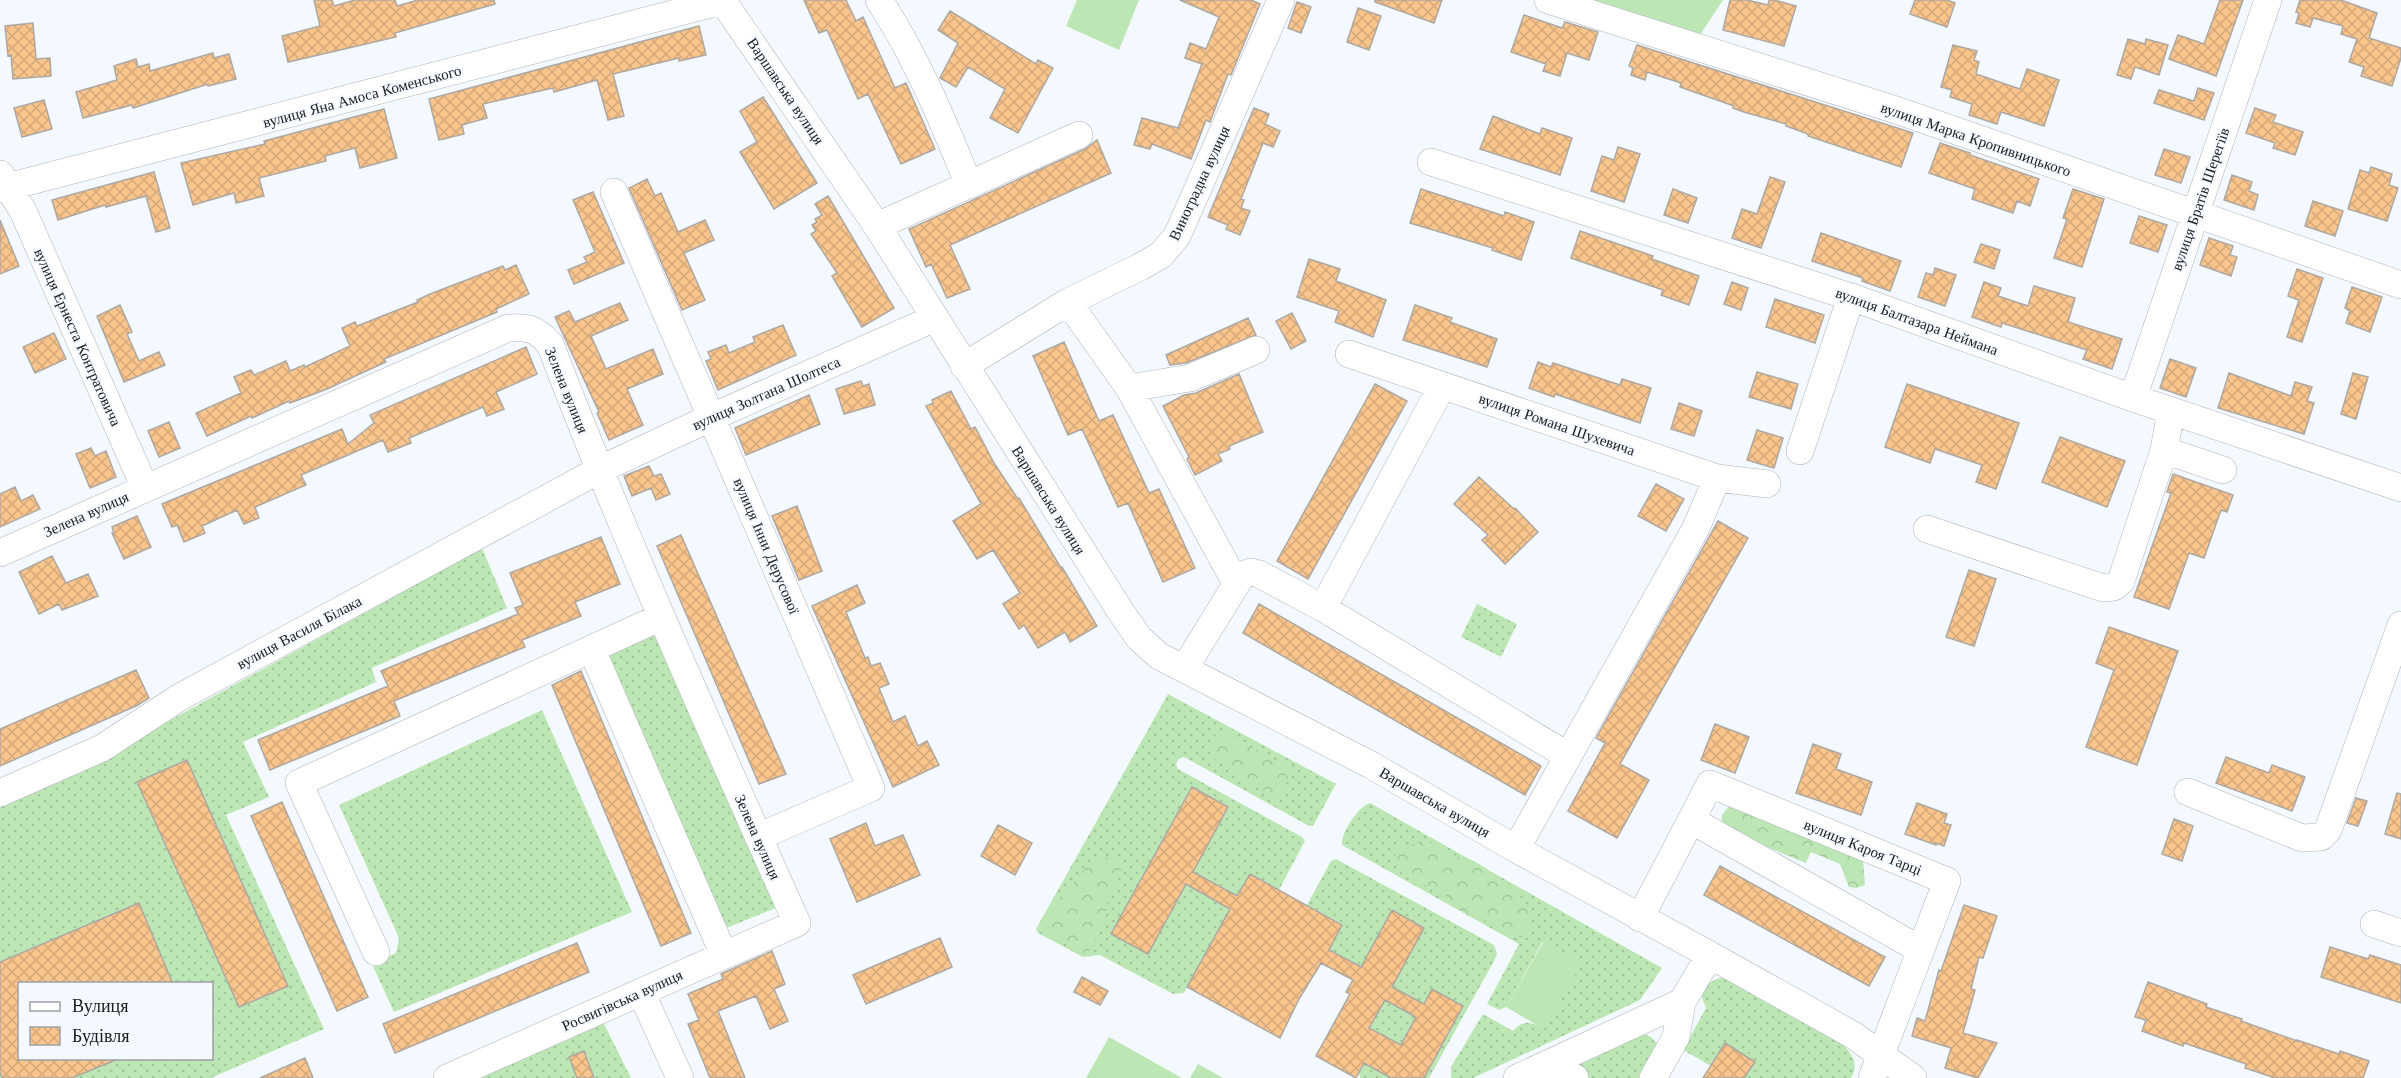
<svg xmlns="http://www.w3.org/2000/svg" width="2401" height="1078" viewBox="0 0 2401 1078" font-family="'Libre Baskerville',serif">
	<style>
		.grass { fill: url(#grass-dots); fill-rule: evenodd }
		.forest { fill: url(#forest-crowns) }
		.garden { fill: #bce7b4 }
		.building { fill: url(#building-cross-hatch); stroke: #ada8a3; stroke-width: 1.5; fill-rule: evenodd }
		.lines { fill: none; stroke-linecap: round; stroke-linejoin: round }
		.minor-casing { stroke: #aeb3b9; stroke-width: 28 }
		.minor { stroke: #fff; stroke-width: 27 }
		.labels { text-anchor: middle; dominant-baseline: central; stroke-width: 4.5; stroke-linejoin: round; paint-order: stroke }
		.street-label { font-size: 15px; fill: #1b1d1f; stroke: #f4f9ff }
	</style>
	<defs>
		<pattern id="grass-dots" width="8" height="8" patternUnits="userSpaceOnUse" patternTransform="scale(1.5)"><rect width="8" height="8" fill="#bce7b4"/><path d="M2 2h.1M6 6h.1" fill="none" stroke="#a1c69a" stroke-width="1.8" stroke-linecap="round"/></pattern>
		<pattern id="forest-crowns" width="20" height="18" patternUnits="userSpaceOnUse" patternTransform="scale(1.5)"><rect width="20" height="18" fill="#bce7b4"/><path d="M2 6a3 3 0 1 1 6 0M12 15a3 3 0 1 1 6 0" fill="none" stroke="#a1c69a"/></pattern>
		<pattern id="building-cross-hatch" width="8" height="8" patternUnits="userSpaceOnUse" patternTransform="scale(1.5)"><rect width="8" height="8" fill="#f9c58d"/><path d="M0 0l8 8M0 8l8-8" fill="none" stroke="#d5a979"/></pattern>
	</defs>
	<rect width="100%" height="100%" fill="#f4f9ff"/>
	<path class="grass" d="M482,548L507,608L372,668L376,682L243,742L269,797L226,815L324,1029L211,1078H0V805L62,780ZM20,984H212V1058H20Z
		M1477,604L1517,624L1501,657L1461,637Z
		M661,617L788,903L714,933L592,650Z
		M1168,694L1336,784L1313,826H1309L1184,757L1178,759L1176,765L1178,769L1302,837L1305,841L1279,890L1250,874L1237,896L1193,872L1228,807L1192,787L1112,933L1186,884L1230,909L1184,993L1173,994L1100,955L1083,957L1038,933L1036,929Z
		M542,710L632,912L394,1012L372,964L396,953L399,938L339,805Z
		M1370,803L1662,968L1640,1000L1473,1078H1451V1067L1483,1014L1513,1031C1522,1019 1533,1022 1544,1029L1543,941L1506,1007L1499,1010L1487,1004L1519,944L1342,845C1341,832 1358,807 1370,803Z
		M1336,859L1494,945L1497,954L1494,961L1429,1078H1424L1463,1006L1432,989L1424,1004L1392,987L1424,928L1392,911L1361,967L1329,950L1342,924L1307,905L1331,861Z
		M1719,978H1726L1843,1045C1853,1055 1859,1065 1851,1078H1744L1754,1062L1711,1066L1683,1050L1706,1008L1701,995L1709,983Z
		M1385,1000L1416,1017L1391,1078H1360L1359,1073L1380,1034L1360,1023Z
		M603,1022L631,1078H471Z
		M1644,1034L1651,1037L1659,1046L1644,1078H1585L1574,1061Z"/>
	<path class="forest" d="M1216,728L1290,768L1291,779L1285,784L1286,792L1279,796L1266,795L1261,787L1255,785L1246,786L1236,780L1228,762L1215,760L1211,743L1215,739Z
		M1729,806L1863,860L1865,885L1856,888L1849,887L1840,864L1811,852L1806,863L1729,832L1722,825V815Z
		M1422,842L1434,843L1449,854L1472,860L1486,868L1493,877L1518,889L1519,895L1533,912L1530,928L1523,932L1522,937H1516L1499,932L1479,916L1463,912L1435,885L1426,886L1397,870L1395,854L1400,848Z
		M1112,857L1121,859V874L1107,898V910L1102,924L1095,934C1096,944 1094,949 1084,953L1074,949L1066,942L1057,940L1047,935L1039,926C1052,901 1076,884 1091,860Z"/>
	<path class="garden" d="M1077,0H1139L1119,50L1066,26Z
		M1581,0H1723L1698,38Z
		M1544,941L1582,963L1544,1029L1506,1007Z
		M1109,1037L1182,1078H1086Z
		M1198,1064L1223,1078H1190Z"/>
	<path class="building" d="M314,0H332L334,6L355,0H395L397,6L418,0H494L495,4L395,33L396,37L288,62L282,36L320,26Z
		M804,0H846L856,21L863,17L895,88L906,83L935,149L901,164L868,94L858,99L827,30L819,33Z
		M1180,0H1251L1260,4L1231,75L1228,74L1210,122L1206,120L1191,159L1152,144L1150,149L1134,145L1142,118L1178,128L1202,64L1185,58L1190,43L1206,49L1219,17Z
		M1375,0H1442L1434,23L1375,2Z
		M1730,0H1747L1768,5L1769,0H1774L1796,6L1784,46L1723,30Z
		M1915,0H1947L1955,3L1947,27L1910,14Z
		M2220,0H2243L2216,76L2169,59L2178,35L2204,44Z
		M2300,0H2341L2377,13L2369,38L2401,48V58L2392,86L2361,76L2364,67L2349,62L2357,39L2341,34L2343,26L2313,18L2310,27L2296,23L2299,13L2296,12Z
		M1297,2L1311,7L1301,33L1288,28Z
		M1358,8L1381,16L1369,50L1347,42Z
		M950,11L1036,64L1038,60L1053,68L1018,133L990,118L1005,89L968,67L956,87L940,78L958,43L938,30Z
		M1524,15L1562,28L1565,22L1598,32L1589,60L1567,53L1560,76L1543,71L1546,64L1511,52Z
		M33,23L36,59L50,58L51,76L13,79L11,55L8,56L5,26Z
		M699,26L706,55L679,61V58L613,74L624,116L608,120L597,80L554,92L553,88L483,104L487,118L462,125L464,134L439,140L429,99Z
		M2128,39L2145,44L2146,39L2168,45L2159,75L2135,67L2131,79L2117,75Z
		M1637,45L1913,133L1901,167L1808,136V134L1786,126V124L1744,112L1733,108L1734,106L1680,87L1681,83L1647,72L1645,80L1631,75L1633,68L1629,66Z
		M1953,45L1977,51L1974,60L1979,62L1976,74L2020,89L2027,69L2059,80L2044,126L2001,112L1997,124L1969,115L1972,104L1950,97L1952,90L1941,87Z
		M213,53L214,58L229,54L236,79L208,86V84L133,108L132,105L83,118L76,92L117,80L114,66L120,64L136,59L138,67L149,64L150,71Z
		M2198,88L2214,93L2204,120L2154,103L2159,90L2194,101Z
		M763,97L817,183L774,209L740,152L757,142L740,111Z
		M44,100L52,129L22,137L14,108Z
		M1254,108L1269,114L1265,124L1280,131L1273,147L1263,143L1241,199L1244,200L1241,208L1250,211L1240,235L1226,229L1228,225L1208,217Z
		M2255,108L2276,115L2273,122L2303,132L2295,155L2273,148L2275,143L2246,133Z
		M384,109L397,158L360,168L355,148L325,156L326,161L259,178L264,196L236,203L234,193L193,205L181,163L265,144L264,141Z
		M1493,116L1540,134L1542,128L1572,138L1560,175L1480,149Z
		M1097,140L1111,173L950,245L970,289L947,298L931,264L926,267L909,229L1085,149Z
		M1940,143L1970,153V155L2039,179L2030,206L2017,201L2013,213L1972,199L1975,189L1929,173Z
		M1618,147L1640,154L1624,202L1591,191L1602,156L1614,160Z
		M2164,149L2190,157L2181,183L2155,175Z
		M2371,167L2392,174L2389,185L2398,188L2387,221L2348,209L2360,170L2369,173Z
		M154,172L170,228L156,232L146,196L106,207L105,205L58,220L52,200Z
		M2232,175L2252,182L2249,191L2258,195L2254,210L2224,200Z
		M1770,177L1785,182L1761,248L1732,238L1742,209L1757,214Z
		M647,179L655,196L661,193L678,232L705,220L714,240L684,253L705,300L682,310L629,188Z
		M1421,189L1504,216L1505,212L1534,222L1521,260L1492,250L1493,248L1410,223Z
		M1673,189L1697,198L1688,223L1664,215Z
		M2073,189L2104,199L2082,267L2054,258L2067,219L2063,218Z
		M593,192L624,263L574,284L568,270L587,262L584,257L595,252L573,200Z
		M828,196L894,308L862,327L832,276L837,273L811,234L816,231L812,225L817,222L815,219L822,215L815,204Z
		M2313,201L2343,211L2335,236L2305,226Z
		M2139,216L2167,225L2158,252L2130,243Z
		M0,220L19,266L0,274Z
		M1580,231L1653,256L1652,259L1699,276L1689,305L1661,295L1663,290L1571,258Z
		M1821,233L1901,261L1890,291L1862,281L1863,278L1812,261Z
		M2209,238L2233,246L2230,255L2237,257L2231,276L2200,265Z
		M1981,244L2000,250L1994,269L1974,262Z
		M1309,259L1340,269L1336,281L1386,300L1373,337L1335,322L1339,311L1297,297Z
		M516,265L529,294L496,309L497,312L384,359L386,362L327,389L290,403L289,401L252,418L251,416L207,436L196,413L241,393L234,377L251,370L254,375L286,361L290,371L304,365L305,367L350,346L342,328L355,322L357,326L418,302L417,300L430,294L503,266L505,270Z
		M1935,268L1956,275L1945,306L1918,297L1926,273L1933,275Z
		M2297,269L2323,278L2302,342L2287,337L2299,300L2288,296Z
		M1732,282L1748,288L1741,310L1724,304Z
		M1984,282L2001,288L1998,296L2028,306L2034,286L2075,298L2068,322L2122,339L2112,369L2083,359L2087,350L2002,323L2001,327L1972,317Z
		M2352,287L2382,297L2370,332L2346,323L2350,311L2345,308Z
		M1775,299L1824,315L1815,343L1766,327Z
		M620,303L628,320L591,336L606,369L653,349L663,374L627,389L643,425L609,440L597,413L599,412L555,317L569,311L575,322Z
		M120,305L132,332L127,334L139,361L159,352L165,365L124,382L97,316Z
		M1415,305L1452,318L1450,322L1497,339L1487,367L1403,340Z
		M1292,313L1306,341L1291,349L1276,321Z
		M1248,318L1256,335L1186,363L1170,365L1166,355Z
		M783,325L796,355L718,390L706,361L711,359L708,352L726,345L729,353L755,342L753,337Z
		M54,333L66,359L35,373L23,347Z
		M1064,342L1099,421L1113,415L1149,493L1159,489L1195,568L1163,582L1128,503L1118,507L1082,429L1068,435L1033,356Z
		M526,347L537,374L496,392L504,409L487,416L483,407L409,438L411,443L388,452L383,440L301,475L306,485L255,507L259,518L244,524L237,510L202,526L205,533L184,542L177,525L172,527L162,504L342,429L348,444L374,423L370,415Z
		M2170,359L2196,368L2186,397L2160,388Z
		M1538,362L1551,367L1553,363L1620,385L1622,379L1651,388L1640,423L1555,394L1554,397L1529,388Z
		M1757,372L1798,384L1791,409L1749,397Z
		M2229,373L2291,396L2295,382L2312,387L2307,401L2314,403L2304,434L2218,408Z
		M2353,373L2368,377L2356,419L2341,414Z
		M1239,374L1263,432L1229,446L1230,449L1218,454L1222,461L1195,475L1187,459L1189,457L1163,406L1184,395L1196,393Z
		M861,381L863,386L869,384L875,405L844,414L836,389Z
		M1375,384L1407,401L1308,579L1277,561Z
		M1907,384L2019,423L1996,489L1976,482L1982,465L1935,449L1930,463L1885,447Z
		M951,391L971,429L975,427L994,463L1018,499L1019,498L1061,568L1062,567L1097,626L1070,642L1065,632L1038,648L1024,625L1019,629L1003,604L1020,593L993,550L977,559L953,521L981,504L926,406L933,403L932,400Z
		M809,395L820,424L746,455L735,428Z
		M1679,403L1702,411L1694,436L1671,429Z
		M169,422L180,448L159,457L148,431Z
		M1757,430L1783,438L1774,468L1747,460Z
		M2060,437L2125,461L2107,507L2042,482Z
		M91,448L95,456L106,451L116,477L90,488L76,454Z
		M649,466L654,476L661,474L670,494L656,500L651,488L632,496L624,476Z
		M2173,474L2233,495L2227,512L2221,510L2204,558L2189,553L2169,609L2134,597L2171,493L2167,492Z
		M1479,477L1514,509L1515,508L1538,532L1505,564L1482,540L1488,535L1454,504Z
		M1656,484L1684,499L1666,531L1638,516Z
		M15,487L21,501L33,495L40,509L0,527V494Z
		M797,506L822,571L799,580L772,516Z
		M137,516L151,547L124,559L112,533H114L112,527Z
		M1718,521L1748,538L1620,764L1649,780L1617,838L1568,811L1605,743L1596,738Z
		M681,535L786,774L759,784L657,546Z
		M601,537L620,584L575,602L581,616L522,640L525,647L394,701L400,716L270,770L258,740L388,686L381,671L518,614L515,608L523,605L510,573Z
		M52,556L66,583L88,574L98,596L62,610L59,604L39,614L19,572Z
		M1969,570L1996,579L1974,646L1946,637Z
		M857,585L865,603L846,612L865,658L868,657L871,666L880,663L889,684L879,688L893,722L905,716L918,746L927,741L939,765L893,787L812,606Z
		M1259,604L1541,766L1525,795L1243,633Z
		M2109,627L2178,651L2137,765L2086,747L2114,670L2096,663Z
		M136,670L149,698L138,705L0,766V729Z
		M581,671L691,933L661,946L552,685Z
		M1715,724L1749,737L1735,773L1701,760Z
		M1813,744L1841,754L1836,769L1872,782L1861,815L1796,793Z
		M2226,757L2269,773L2272,765L2305,777L2292,811L2216,783Z
		M187,760L288,986L239,1007L137,782Z
		M1192,787L1228,807L1193,872L1237,896L1250,874L1342,925L1329,950L1361,967L1392,910L1424,928L1392,987L1424,1004L1432,989L1463,1006L1424,1078H1391L1364,1063L1356,1078L1316,1056L1350,994L1346,992L1353,980L1321,963L1299,999L1280,1038L1187,987L1230,909L1186,884L1148,954L1111,934ZM1385,1000L1416,1017L1401,1045L1369,1028Z
		M2397,793L2401,794V839L2385,834Z
		M2356,798L2367,801L2358,826L2347,823Z
		M282,802L368,997L337,1011L251,816Z
		M1917,803L1947,814L1944,823L1951,825L1944,846L1936,843V845L1905,834Z
		M2174,819L2193,826L2182,861L2162,854Z
		M866,823L875,846L903,835L920,875L857,902L830,839Z
		M998,825L1032,843L1015,875L981,856Z
		M1720,866L1885,957L1869,986L1704,895Z
		M139,903L173,984H20V1059H118L72,1078H2L0,1072V962Z
		M1964,905L1997,916L1983,958L1979,957L1971,989L1975,990L1963,1033L1997,1043L1978,1078L1945,1068L1951,1048L1912,1036L1917,1018L1925,1021L1939,970L1941,971Z
		M940,938L952,967L866,1004L853,975Z
		M577,943L589,972L395,1053L383,1024Z
		M2330,947L2368,959L2370,955L2401,965V1003L2321,977Z
		M772,951L785,984L774,989L788,1021L770,1029L756,996L718,1011L745,1078H710L688,1024L699,1020L688,994L723,979L721,974Z
		M1082,977L1108,991L1100,1005L1074,992Z
		M2148,982L2207,1004L2206,1007L2242,1019L2241,1021L2297,1041V1040L2339,1054L2340,1051L2369,1061L2363,1078H2275L2245,1068L2246,1064L2184,1043L2183,1046L2142,1031L2146,1020L2135,1017Z
		M1725,1043L1755,1062L1744,1078H1703Z
		M584,1051L594,1078H577L569,1057Z
		M305,1058L313,1078H260Z"/>
	<g class="lines">
		<g class="minor-casing">
			<path id="minor" d="M722,0L877,226L1121,612L1139,638L1159,656L1371,765L1516,849L1710,955L1853,1035L1913,1078
				M879,0C917,58 943,121 969,185
				M1548,0L1896,110L2401,285
				M1431,162L1851,297L2133,398L2401,488
				M0,174L23,211L145,488
				M0,189L726,0
				M614,192L871,788L758,837
				M877,226L1079,135
				M1068,302L1129,388L1236,583
				M1349,354L1717,478L1767,484
				M964,366L1068,302L1140,267L1161,255L1177,236L1281,0
				M1129,388L1190,378L1256,350
				M2133,398L2268,0
				M2171,411L2164,450L2223,470
				M1800,451L1851,297
				M1927,529L2103,588L2114,587L2121,581L2164,450
				M0,553L508,328C529,327 535,328 550,344C625,540 711,731 797,923L447,1078
				M1323,608L1568,756
				M592,650L724,955
				M1184,669L1242,575L1251,572L1259,574L1323,608L1442,386
				M2188,792L2302,838L2321,837L2328,830L2401,625
				M0,793L102,748L180,697L599,470L712,417L935,318
				M1691,820L1921,950
				M1516,849L1696,528L1717,478
				M1640,918L1710,784L1947,881L1872,1078
				M2374,924L2401,933
				M376,952L299,783L661,617
				M641,992L680,1078
				M1543,1075L1549,1063L1575,1078
				M1517,1078L1682,1002L1710,955
				M1653,1078L1676,1037L1682,1002"/>
		</g>
		<use href="#minor" class="minor"/>
	</g>
	<g class="labels">
		<g class="street-label">
			<text transform="translate(786 91) rotate(56)">Варшавська вулиця</text>
			<text transform="translate(362 96) rotate(-15)">вулиця Яна Амоса Коменського</text>
			<text transform="translate(1976 139) rotate(19)">вулиця Марка Кропивницького</text>
			<text transform="translate(1199 183) rotate(-65)">Виноградна вулиця</text>
			<text transform="translate(2200 199) rotate(-71)">вулиця Братів Шерегіїв</text>
			<text transform="translate(1917 321) rotate(20)">вулиця Балтазара Неймана</text>
			<text transform="translate(78 337) rotate(66)">вулиця Ернеста Контратовича</text>
			<text transform="translate(567 390) rotate(68)">Зелена вулиця</text>
			<text transform="translate(766 393) rotate(-24)">вулиця Золтана Шолтеса</text>
			<text transform="translate(1557 424) rotate(19)">вулиця Романа Шухевича</text>
			<text transform="translate(1049 500) rotate(58)">Варшавська вулиця</text>
			<text transform="translate(86 514) rotate(-24)">Зелена вулиця</text>
			<text transform="translate(767 546) rotate(67)">вулиця Інни Дерусової</text>
			<text transform="translate(299 632) rotate(-28)">вулиця Василя Білака</text>
			<text transform="translate(1435 802) rotate(30)">Варшавська вулиця</text>
			<text transform="translate(758 837) rotate(66)">Зелена вулиця</text>
			<text transform="translate(1863 847) rotate(22)">вулиця Кароя Тарці</text>
			<text transform="translate(622 1000) rotate(-24)">Росвигівська вулиця</text>
		</g>
	</g>
	<rect x="18" y="982" width="195" height="78" fill="#f4f9ff" stroke="#9da1a5" stroke-width="1.5"/>
	<rect x="30" y="1002" width="30" height="9" fill="#ffffff" stroke="#9da1a5" stroke-width="1.5"/>
	<text x="72" y="1012" font-size="18" fill="#1b1d1f">Вулиця</text>
	<rect x="30" y="1027" width="30" height="18" fill="url(#building-cross-hatch)" stroke="#9da1a5" stroke-width="1.5"/>
	<text x="72" y="1042" font-size="18" fill="#1b1d1f">Будівля</text>
</svg>
